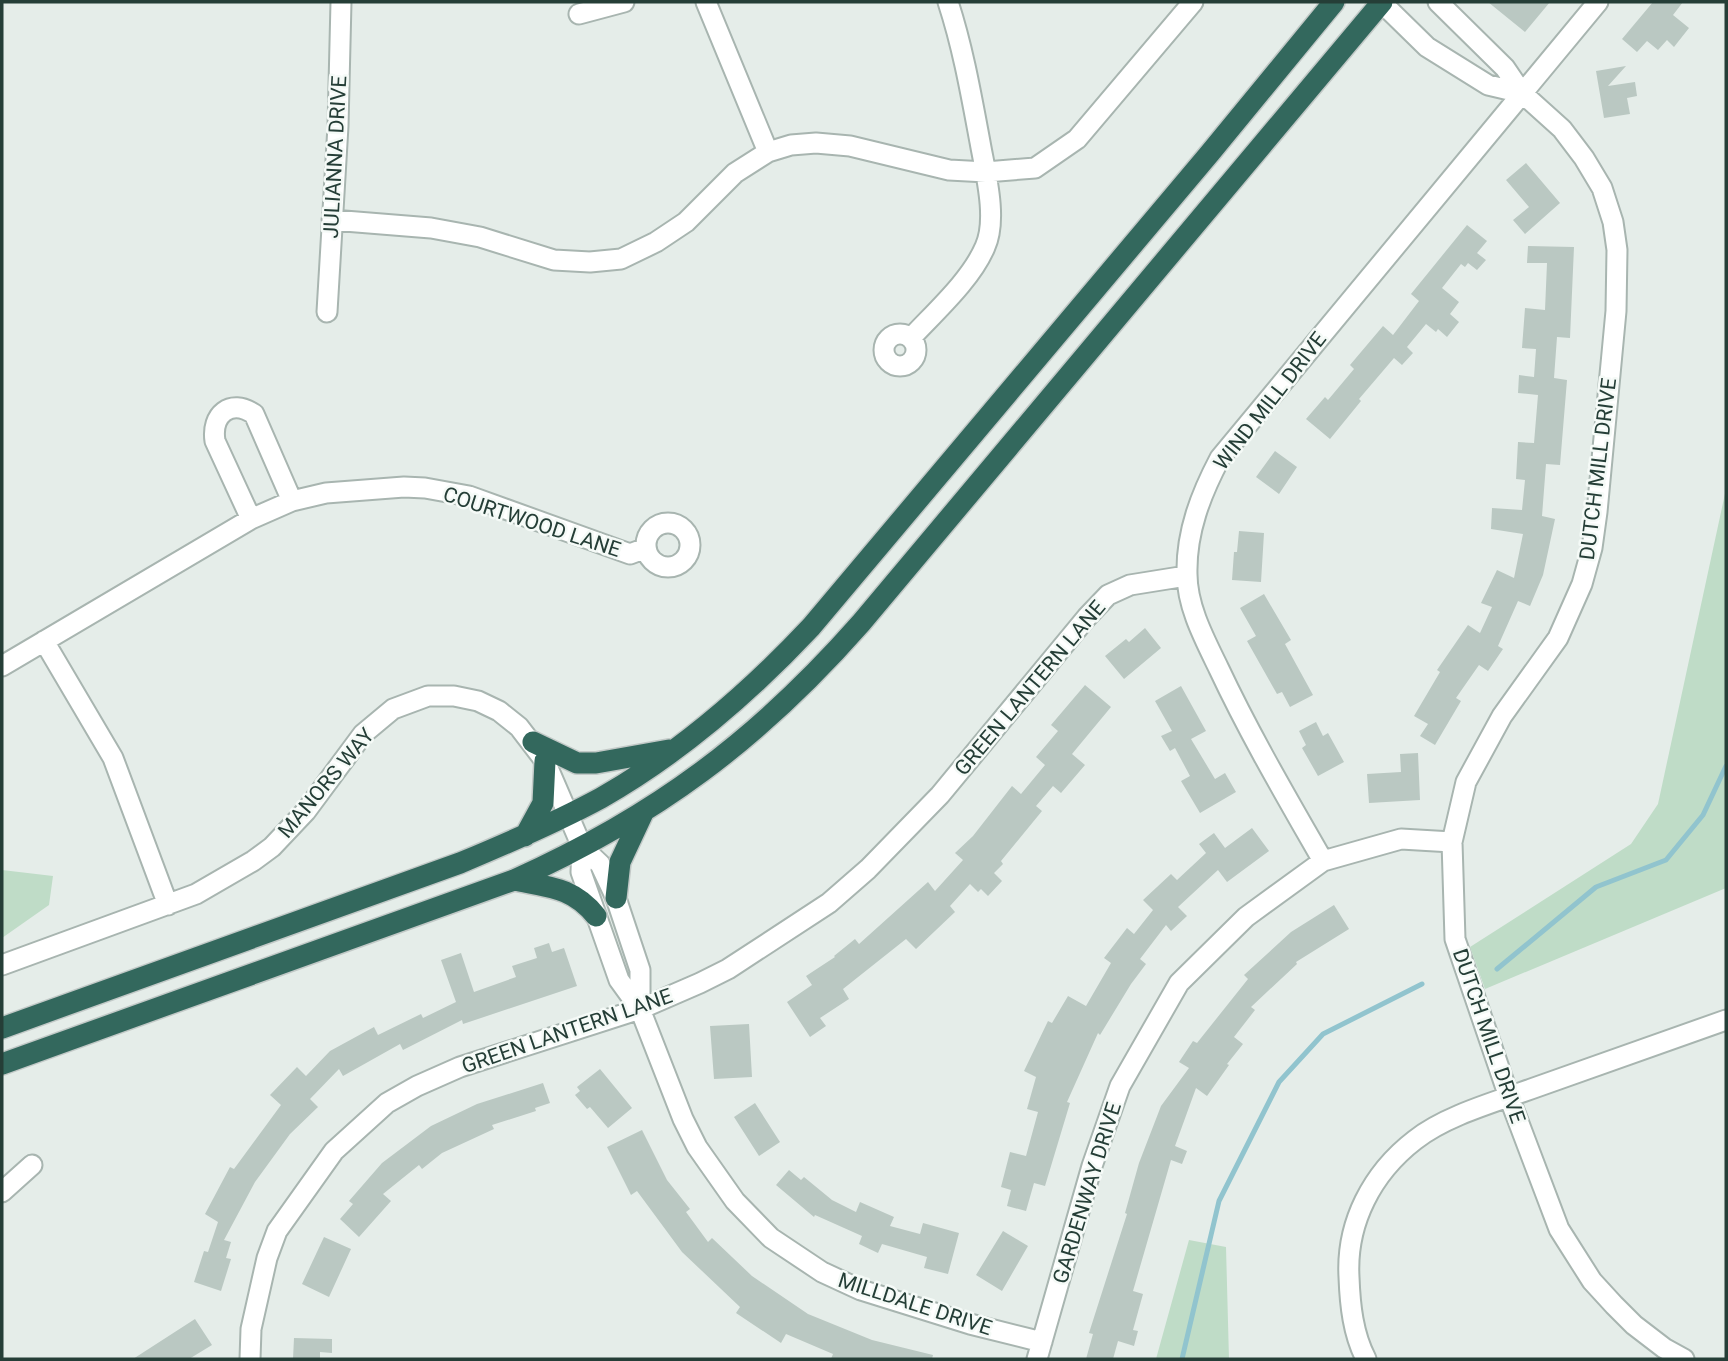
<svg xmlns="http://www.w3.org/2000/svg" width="1728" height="1361" viewBox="0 0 1728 1361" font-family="Roboto,sans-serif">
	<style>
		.green { fill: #bfdcc7 }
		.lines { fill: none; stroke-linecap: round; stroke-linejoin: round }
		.stream { stroke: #91c4ce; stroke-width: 5 }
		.building { fill: #bac8c2 }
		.minor-casing { stroke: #a8b5b0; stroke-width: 23 }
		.highway-casing { stroke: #c2c9c7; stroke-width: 24 }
		.minor { stroke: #fff; stroke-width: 19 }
		.highway { stroke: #33685d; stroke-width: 21 }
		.labels { text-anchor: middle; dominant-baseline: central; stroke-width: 5; stroke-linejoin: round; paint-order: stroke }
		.street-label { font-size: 21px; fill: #253e37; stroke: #f5faf7 }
	</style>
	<rect width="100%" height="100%" fill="#e5ede9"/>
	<path class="green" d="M1726,489V888L1485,989L1470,947L1631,844L1658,804Z
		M2,870L53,876L49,905L2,938Z
		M1189,1240L1226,1247L1229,1359H1156Z"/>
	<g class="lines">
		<path class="stream" d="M1497,969L1596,887L1666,860L1703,815L1726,766
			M1182,1359L1219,1201L1279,1082L1323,1034L1422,984"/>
	</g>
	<path class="building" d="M1488,2H1550L1525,32Z
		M1653,2H1683L1673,15L1689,28L1674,47L1667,40L1658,50L1647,41L1637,52L1622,39Z
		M1626,66L1608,86L1635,82L1637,96L1627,98L1630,114L1604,118L1596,71Z
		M1526,163L1560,203L1525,234L1513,220L1529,207L1506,180Z
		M1467,225L1487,241L1477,253L1486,260L1477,270L1468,263L1465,267L1461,264L1442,288L1459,302L1450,314L1459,322L1447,337L1438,329L1436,332L1426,324L1407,347L1413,353L1402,365L1394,358L1359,399L1361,401L1330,439L1306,419L1325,397L1328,400L1354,369L1350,365L1383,326L1393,335L1419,301L1411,294Z
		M1528,246L1574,247L1570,338L1557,337L1554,378L1567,380L1560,465L1546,464L1542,516L1555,519L1543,575L1530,606L1518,601L1498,646L1503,649L1488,671L1479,665L1456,698L1461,701L1435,745L1420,736L1428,724L1414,716L1440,672L1437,670L1468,625L1480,633L1492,607L1481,603L1497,570L1514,578L1523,534L1491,529L1492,508L1522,510L1525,480L1516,479L1518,442L1534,443L1538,395L1518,393L1519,375L1534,377L1536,349L1522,348L1525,308L1545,310L1547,263H1527Z
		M1275,451L1297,467L1279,494L1256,477Z
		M1239,531L1264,533L1261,582L1232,580L1234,552H1237Z
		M1264,594L1291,640L1285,644L1313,695L1290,707L1282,692L1277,694L1247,641L1256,636L1240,608Z
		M1145,628L1161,648L1124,679L1105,656L1126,639L1129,642Z
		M1085,685L1111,707L1072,754L1085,765L1061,793L1053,786L1036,806L1042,811L1001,861L1003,864L994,873L1002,881L988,896L981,889L978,892L970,884L950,906L955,912L916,949L906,939L843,989L849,999L820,1018L826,1026L810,1037L787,1002L812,985L806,976L835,957L834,956L855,939L859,944L928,882L935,891L963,860L955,853L973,836L1012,786L1021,794L1045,765L1036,757L1058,731L1051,725Z
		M1181,686L1206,731L1191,739L1215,779L1225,773L1236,792L1200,813L1181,781L1190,776L1175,748L1170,751L1161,736L1172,731L1155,701Z
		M1316,722L1323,736L1328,733L1344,762L1318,776L1302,748L1306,745L1299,731Z
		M1418,753L1420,800L1369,803L1367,774L1401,772L1400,754Z
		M1252,828L1269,851L1227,882L1218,870L1178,907L1187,916L1171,931L1166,925L1140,959L1146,964L1131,984L1100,1035L1098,1033L1067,1102L1070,1103L1045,1186L1034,1183L1026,1211L1007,1206L1011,1190L1001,1187L1010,1152L1026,1156L1038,1112L1027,1109L1036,1077L1024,1071L1048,1021L1052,1023L1068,996L1086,1006L1111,963L1104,958L1127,928L1134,934L1153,910L1143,900L1171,874L1177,880L1206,853L1199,844L1214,833L1225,848Z
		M1334,905L1349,929L1296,962L1297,964L1251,1007L1255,1010L1234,1037L1243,1044L1227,1064L1229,1065L1207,1096L1196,1088L1175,1146L1187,1151L1182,1164L1171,1160L1133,1291L1143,1294L1133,1330L1138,1331L1134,1346L1118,1341L1113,1359H1086L1093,1334L1089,1333L1127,1214L1125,1213L1139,1163L1161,1106L1189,1068L1179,1062L1193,1041L1197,1043L1248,979L1244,975L1291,932Z
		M549,943L552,952L564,948L577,986L463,1024L462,1020L403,1050L400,1044L343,1076L339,1069L310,1099L318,1107L290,1134L255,1182L224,1240L231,1242L226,1258L231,1259L221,1291L194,1282L204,1251L208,1252L218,1222L205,1214L230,1167L234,1169L281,1105L270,1095L297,1067L306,1076L330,1051L374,1027L378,1035L421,1014L423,1018L456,1002L441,960L461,953L474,992L516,977L512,966L537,958L534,948Z
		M749,1024L752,1077L714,1079L710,1026Z
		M600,1069L632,1108L608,1128L590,1107L587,1109L575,1095L580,1091L577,1087Z
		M543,1083L550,1103L535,1108L536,1111L492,1125L494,1129L442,1153L422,1169L419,1165L383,1194L391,1201L359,1237L340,1219L353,1204L349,1201L382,1163L431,1126L477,1104Z
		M755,1103L780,1142L759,1156L734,1117Z
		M642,1130L667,1180L690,1209L686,1212L708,1242L712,1238L752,1276L808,1314L872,1340L933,1355L932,1359H831L833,1354L786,1334L781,1343L736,1313L740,1307L682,1252L637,1191L631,1195L607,1147Z
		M789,1170L801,1180L804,1177L832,1200L856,1212L860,1202L894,1217L890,1226L920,1234L923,1223L959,1233L948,1274L924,1268L927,1257L882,1244L878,1253L859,1244L862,1236L815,1215L814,1217L776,1185Z
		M1003,1231L1028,1246L1002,1291L976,1275Z
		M324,1237L351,1249L329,1297L302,1284Z
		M195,1319L212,1345L189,1359H133Z
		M294,1338L332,1339V1353L320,1352V1359H293Z"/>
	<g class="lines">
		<g class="minor-casing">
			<path id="minor" d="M706,2L768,152
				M1381,2L1427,47L1488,85L1522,93
				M1438,2L1505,68L1522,93L1562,129L1584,158L1602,188L1613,222L1617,250L1616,311L1597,512L1592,548L1582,584L1558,638L1502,716L1466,782L1452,842L1455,939L1509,1097L1559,1229L1592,1281L1614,1305L1634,1325L1664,1348L1684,1359
				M579,14L624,2
				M332,220L431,228L480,237L554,260L590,262L621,259L656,242L686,222L735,173L768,152L791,145L816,143L850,146L949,170L986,172L1035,168L1077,139L1193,2
				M327,312L338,126L341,2
				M884 350a16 16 0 1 1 32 0a16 16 0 1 1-32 0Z
				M911,338C935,312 971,280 985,247C998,219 985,171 980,142C971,94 963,48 948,2
				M251,519L215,441C211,415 230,398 254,414L292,501
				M646 545a22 22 0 1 1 44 0a22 22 0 1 1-44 0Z
				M44,641L113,758L168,905
				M2,666L251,519L292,501L326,493L404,487L425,488L469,496L630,554L646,548
				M582,847L600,864L616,898L640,970V1009
				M1323,861C1287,798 1250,735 1219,669C1205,640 1187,607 1187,574C1186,532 1201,494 1220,458L1598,2
				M2,965L196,894L253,861L272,847L306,811L363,734L393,709L428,696H454L478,701L499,711L519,727L545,761L582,847L581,872L619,980L640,1009L683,1119L697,1147L735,1201L771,1238L822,1272L861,1290L970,1324L1042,1342
				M2,1192L32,1165
				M250,1359L251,1329L267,1258L277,1231L334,1151L387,1103L417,1086L460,1067L640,1009L700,983L728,969L829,903L868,869L940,795L1087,617L1108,595L1130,585L1186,576
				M1037,1359L1092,1166L1120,1086L1179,983L1246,917L1323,861L1401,839L1452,842
				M1366,1359C1353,1334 1350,1305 1349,1277C1346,1223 1372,1173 1415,1140C1445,1116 1495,1102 1531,1089C1596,1066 1661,1043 1726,1020"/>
		</g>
		<g class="highway-casing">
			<path id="highway" d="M533,742L577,763H596L669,750
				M525,836L543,803L545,761
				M514,880C548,887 573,887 596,916
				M616,898L620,862L643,813
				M2,1028L460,863C508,843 555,823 601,798C680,753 749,693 811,627L1210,153L1334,2
				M2,1064L514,880C656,816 758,740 861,623L1382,2"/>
		</g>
		<use href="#minor" class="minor"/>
		<use href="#highway" class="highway"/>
	</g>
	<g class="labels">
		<g class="street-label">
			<text transform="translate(335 157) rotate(-87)">JULIANNA DRIVE</text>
			<text transform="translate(1270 401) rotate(-52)">WIND MILL DRIVE</text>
			<text transform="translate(1598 469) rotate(-83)">DUTCH MILL DRIVE</text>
			<text transform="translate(532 522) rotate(18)">COURTWOOD LANE</text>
			<text transform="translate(1030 688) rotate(-50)">GREEN LANTERN LANE</text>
			<text transform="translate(326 783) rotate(-50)">MANORS WAY</text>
			<text transform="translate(567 1031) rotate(-19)">GREEN LANTERN LANE</text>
			<text transform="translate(1489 1036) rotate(71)">DUTCH MILL DRIVE</text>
			<text transform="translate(1087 1193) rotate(-73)">GARDENWAY DRIVE</text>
			<text transform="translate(915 1304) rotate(18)">MILLDALE DRIVE</text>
		</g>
	</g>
	<rect width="1728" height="1361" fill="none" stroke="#253e37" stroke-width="7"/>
</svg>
